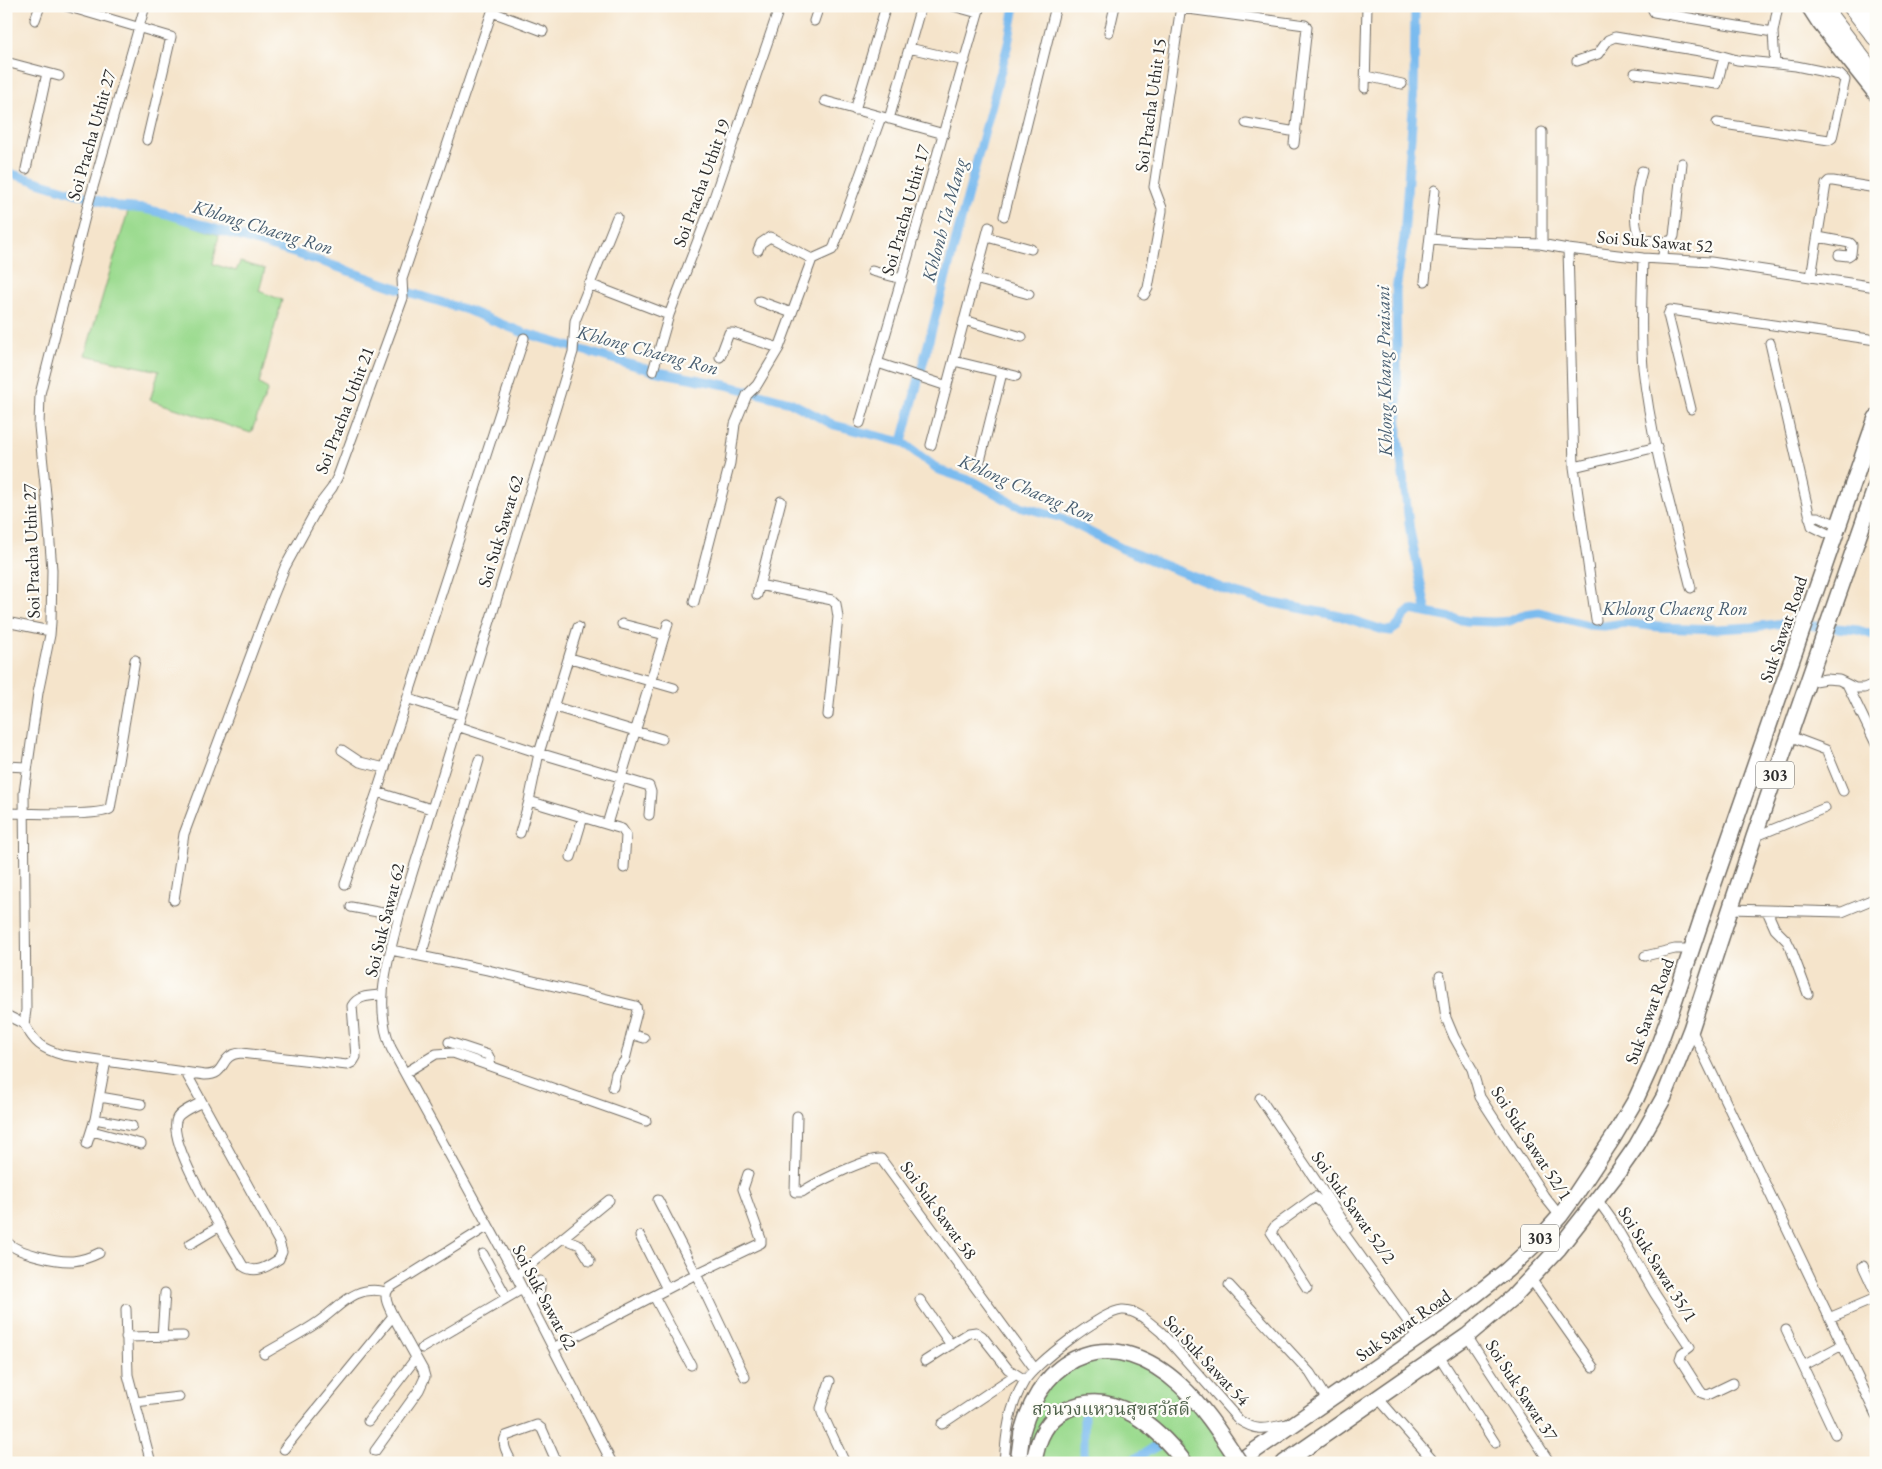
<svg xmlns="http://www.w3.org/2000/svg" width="1882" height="1469" viewBox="0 0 1882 1469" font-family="'EB Garamond','Noto Serif Thai',serif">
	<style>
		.green { fill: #9cdb90; stroke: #64835e }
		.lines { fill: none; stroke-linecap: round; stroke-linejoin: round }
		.canal { stroke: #7abbef; stroke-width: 9 }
		.street-casing { stroke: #726c63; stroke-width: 11 }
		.secondary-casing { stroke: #726c63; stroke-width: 15 }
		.primary-casing { stroke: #726c63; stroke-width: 18 }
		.highway-casing { stroke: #726c63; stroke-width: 20 }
		.street { stroke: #fff; stroke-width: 9 }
		.secondary { stroke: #fff; stroke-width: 12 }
		.primary { stroke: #fff; stroke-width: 15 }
		.highway { stroke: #fff; stroke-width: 18 }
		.primary-bridge-casing { stroke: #726c63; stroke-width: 18; stroke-linecap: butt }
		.primary-bridge { stroke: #fff; stroke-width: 15 }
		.labels { text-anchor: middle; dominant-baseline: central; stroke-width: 4.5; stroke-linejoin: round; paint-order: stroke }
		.shield { fill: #fdfcf7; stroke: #6a6a68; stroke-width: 1 }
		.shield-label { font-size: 16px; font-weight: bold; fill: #2b2b2b }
		.street-label { font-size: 18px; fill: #2b2b2b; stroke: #fdfcf7 }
		.park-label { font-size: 18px; fill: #4d6049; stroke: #fdfcf7 }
		.water-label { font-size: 19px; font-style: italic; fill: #475d70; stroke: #fdfcf7 }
	</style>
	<rect width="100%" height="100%" fill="#fdfcf7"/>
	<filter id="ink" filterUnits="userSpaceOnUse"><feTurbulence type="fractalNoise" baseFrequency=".02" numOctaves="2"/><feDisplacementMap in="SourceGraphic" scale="10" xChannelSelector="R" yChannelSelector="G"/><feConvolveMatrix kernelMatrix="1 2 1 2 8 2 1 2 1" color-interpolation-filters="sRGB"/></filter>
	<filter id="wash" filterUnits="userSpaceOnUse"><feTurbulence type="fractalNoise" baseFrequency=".0096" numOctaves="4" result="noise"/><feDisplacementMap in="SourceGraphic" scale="20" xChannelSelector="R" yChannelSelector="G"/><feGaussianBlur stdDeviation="1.12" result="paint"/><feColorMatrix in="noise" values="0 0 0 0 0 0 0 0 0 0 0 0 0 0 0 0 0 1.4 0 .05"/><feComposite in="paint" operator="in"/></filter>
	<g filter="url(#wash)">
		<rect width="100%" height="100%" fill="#f5e4cb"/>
		<path class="green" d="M135,209L156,213L219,235L213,264L236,271L240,262L265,269L259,291L282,300L259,384L268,389L251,433L150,400L159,371L85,355L128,211Z
			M1128,1353L1181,1386L1234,1455L1223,1463H1021L1024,1418L1076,1355Z"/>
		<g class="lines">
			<path class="canal" d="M1415,6L1414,94L1404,238L1396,290L1398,436L1410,531L1427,613
				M6,172L120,207L145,209L167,214L326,263L411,293L467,310L524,333L653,371L726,385L790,402L834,425L902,442L939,470L975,482L1016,505L1062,518L1123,549L1232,592L1273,603L1340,616L1383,630L1391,631L1398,626L1404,616L1411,610L1467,621L1494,622L1510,621L1525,614L1539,612L1588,625L1604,626L1624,623L1659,627L1717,629L1753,627L1784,623L1858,630L1876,636
				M902,442L1008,44L1015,6
				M1084,1416V1463
				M1128,1463L1157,1446"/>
		</g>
	</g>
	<g filter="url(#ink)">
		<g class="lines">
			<g class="street-casing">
				<path id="street" d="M66,6L171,37L147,140
					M953,6L978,13
					M1651,6L1654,12L1773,32
					M1181,8L1305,25L1307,27L1294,144
					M492,12L543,31
					M35,20L40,6
					M814,21L819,6
					M1109,32L1115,6
					M909,48L965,61
					M1577,61L1598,54L1608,40L1615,37L1712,53L1737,60L1796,66L1840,75L1845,80L1832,138L1829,140L1717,123
					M6,62L59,76
					M1775,64L1773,32L1778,6
					M1635,73L1717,84L1724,57
					M1366,76L1402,84
					M1365,88L1367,6
					M825,101L944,134
					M855,110L886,6
					M889,119L921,6
					M1246,123L1296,132
					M26,169L47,73
					M1642,171C1638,184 1630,227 1641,237C1647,242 1658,241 1664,242L1663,258
					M1004,216L1056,6
					M987,237L1031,249
					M1818,237L1850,243L1852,245L1851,254L1848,256L1839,255
					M1430,239L1470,242L1540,244L1568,249L1643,258L1711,262L1876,287
					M1664,242L1672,240L1674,236L1682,163
					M1542,244V132
					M1568,249L1574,467L1596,620
					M758,250L761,243L770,237L812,259
					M1643,258C1642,295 1640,331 1643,368C1651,442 1673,515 1691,588
					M872,271L902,279
					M1811,277L1826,184L1829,181H1833L1876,188
					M975,279L1029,294
					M1425,281L1435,190
					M589,284L669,315
					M1144,295L1148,288L1162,211V208L1154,187L1181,6
					M759,301L792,313
					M964,320L1022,337
					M1770,343L1812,526L1834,537
					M720,357L729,333H733L779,348
					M954,361L1016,376
					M878,363L947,386
					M653,371L669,315L710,209L780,6
					M1691,409L1668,315L1670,310L1876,340
					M860,423L980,6
					M931,445L989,227
					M980,461L1002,373
					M1574,467L1657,447
					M1809,517H1818L1838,525
					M759,585L832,600L836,604L838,617L828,715
					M757,595L781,501
					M694,602L730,463L735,424L747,395L757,385L779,348L812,259L832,250L834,247L881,117
					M6,622L50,631
					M622,624L665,635
					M570,658L674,688
					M1808,682L1826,679L1839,680L1855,688H1864L1876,683
					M1848,686L1876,744
					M412,700L460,715
					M555,707L662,739
					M457,726L539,753L649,786L651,792L649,815
					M1789,736L1826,750L1843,791
					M342,750L360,762L385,768
					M6,766L26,767
					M377,792L524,338
					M529,801L622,829L626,835L624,868
					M6,813C26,813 96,817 110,809L135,660
					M607,824L668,624
					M520,833L529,801L539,753L578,627
					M1754,837L1825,808
					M571,857L583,817
					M345,884L377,792L431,809
					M174,900L184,834L268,609L285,567L319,505L332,488L338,476L403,298L402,279L494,6
					M351,907L399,916
					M1730,909L1842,912L1876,898
					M1767,911L1775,929L1787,941L1791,949L1808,994
					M391,950L488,970L632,1005L636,1006L637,1012L632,1031L634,1035L644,1038
					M421,956L479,760
					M1645,956L1675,949H1691
					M1440,976L1446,1018L1454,1037L1472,1069L1480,1097L1544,1196L1560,1216
					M6,1015L24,1024
					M24,1024L26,1010L24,793L38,693L50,635L51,622L52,570L47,504L39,426L40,394L89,201L145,6
					M24,1024C35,1043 41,1049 63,1055L205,1075C229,1075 217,1055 241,1053L347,1065L353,1062L356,1057L352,1006C358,995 371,996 382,995
					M1691,1029L1876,1415
					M449,1042L488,1055L490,1059L488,1065
					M186,1073L279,1242L282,1252L279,1259C268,1266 256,1275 243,1266C229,1241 165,1143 177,1118C181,1111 195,1106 202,1102
					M405,1073L436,1054L453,1053L646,1121
					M613,1087L616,1073L625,1060L632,1031
					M100,1097L141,1104
					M1260,1098L1348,1228
					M797,1116L795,1192H802C815,1183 868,1157 881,1159L1035,1369
					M95,1119L132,1126
					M92,1131L141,1144
					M87,1144L95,1119L106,1061
					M1597,1199L1612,1220L1655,1294L1690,1347L1682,1353L1680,1359L1699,1389L1702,1393L1708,1395L1733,1383
					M658,1200L696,1274L745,1377
					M640,1236L667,1289
					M563,1238L580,1245L590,1261
					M6,1241C16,1253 57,1262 73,1261C82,1260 91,1257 99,1253
					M190,1244L220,1226
					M483,1254L507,1298
					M1863,1266L1876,1294
					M516,1276L609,1200
					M1531,1279L1593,1367
					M1229,1285L1310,1373L1327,1400
					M1307,1288L1271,1232L1275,1226L1315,1197L1322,1203L1419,1337
					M654,1296L691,1365
					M920,1300L951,1345
					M529,1302C538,1296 541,1293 540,1281
					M126,1309L128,1375L151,1463
					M1829,1318L1876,1298
					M1786,1330L1835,1434
					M1467,1336L1550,1463
					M126,1337L183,1336
					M162,1337L165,1293
					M422,1348L522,1289
					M553,1348L696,1274L761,1243V1239L743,1189L748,1174
					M264,1354C282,1343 301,1334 318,1322C341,1306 355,1284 386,1292
					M1439,1356L1495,1443
					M925,1361L969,1333L976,1332L982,1336L1008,1369L1025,1380
					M1803,1366L1842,1345
					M830,1381L821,1408L822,1413L845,1463
					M1378,1398L1435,1463
					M135,1402L179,1397
					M368,1421L416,1358
					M942,1424L1015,1375
					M284,1449L393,1316C389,1307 382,1297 389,1288L488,1226
					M375,1451L419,1390L425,1377L423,1370L393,1316
					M512,1463C508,1454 501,1445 506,1436L537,1425L542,1429L557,1463
					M612,1463L516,1276L391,1048C373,1004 388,961 399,916L573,352L575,321L617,217
					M1004,1463C1006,1434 1009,1407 1024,1382C1033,1365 1103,1311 1122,1310C1136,1309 1150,1323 1161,1332L1239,1420C1259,1433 1266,1428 1288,1424"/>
			</g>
			<g class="secondary-casing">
				<path id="secondary" d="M1807,6L1818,23L1876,96"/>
			</g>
			<g class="primary-casing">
				<path id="primary" d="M1018,1463L1022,1432
					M1034,1463C1037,1440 1045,1420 1066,1410C1113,1386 1158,1428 1185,1463
					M1237,1463L1444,1320L1507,1270L1533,1246L1560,1216L1576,1194L1613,1138L1636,1099L1651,1066L1669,1017L1707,903L1876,418
					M1284,1463L1467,1336L1513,1297L1559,1248L1616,1175L1637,1145L1664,1097L1691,1029L1754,837L1876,486"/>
			</g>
			<g class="highway-casing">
				<path id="highway" d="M1821,6L1876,78
					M1852,6L1876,37
					M1872,6L1876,11"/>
			</g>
			<use href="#street" class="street"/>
			<use href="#secondary" class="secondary"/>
			<use href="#primary" class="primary"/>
			<use href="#highway" class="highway"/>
			<g class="primary-bridge-casing">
				<path id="primary-bridge" d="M1022,1432C1044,1349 1115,1325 1180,1385C1203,1406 1222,1436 1240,1463"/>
			</g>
			<use href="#primary-bridge" class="primary-bridge"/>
		</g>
	</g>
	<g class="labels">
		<g class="shield">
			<rect x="1756" y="761.5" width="38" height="27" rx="4"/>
			<rect x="1521" y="1224.5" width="38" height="27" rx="4"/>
		</g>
		<g class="shield-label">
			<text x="1775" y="775">303</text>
			<text x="1540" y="1238">303</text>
		</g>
		<g class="street-label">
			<text transform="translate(1150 105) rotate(-82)">Soi Pracha Uthit 15</text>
			<text transform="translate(91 135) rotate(-74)">Soi Pracha Uthit 27</text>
			<text transform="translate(701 183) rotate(-70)">Soi Pracha Uthit 19</text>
			<text transform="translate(905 210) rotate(-74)">Soi Pracha Uthit 17</text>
			<text transform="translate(1655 241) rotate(5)">Soi Suk Sawat 52</text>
			<text transform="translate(344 410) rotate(-69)">Soi Pracha Uthit 21</text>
			<text transform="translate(500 531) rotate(-73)">Soi Suk Sawat 62</text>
			<text transform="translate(31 551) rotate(-92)">Soi Pracha Uthit 27</text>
			<text transform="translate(1783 629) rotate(-71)">Suk Sawat Road</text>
			<text transform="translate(384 920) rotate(-76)">Soi Suk Sawat 62</text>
			<text transform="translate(1649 1011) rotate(-70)">Suk Sawat Road</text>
			<text transform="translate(1532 1143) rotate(57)">Soi Suk Sawat 52/1</text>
			<text transform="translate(1354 1207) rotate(55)">Soi Suk Sawat 52/2</text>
			<text transform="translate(939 1210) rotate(54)">Soi Suk Sawat 58</text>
			<text transform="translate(1658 1264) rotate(58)">Soi Suk Sawat 35/1</text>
			<text transform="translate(545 1297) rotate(62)">Soi Suk Sawat 62</text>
			<text transform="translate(1403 1325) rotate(-35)">Suk Sawat Road</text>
			<text transform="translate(1207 1360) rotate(47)">Soi Suk Sawat 54</text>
			<text transform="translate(1522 1390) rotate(57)">Soi Suk Sawat 37</text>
		</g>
		<g class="park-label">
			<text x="1111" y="1408">สวนวงแหวนสุขสวัสดิ์</text>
		</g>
		<g class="water-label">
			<text transform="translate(944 220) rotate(-75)">Khlonh Ta Mang</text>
			<text transform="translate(263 227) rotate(17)">Khlong Chaeng Ron</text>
			<text transform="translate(648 350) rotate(15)">Khlong Chaeng Ron</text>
			<text transform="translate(1384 371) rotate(-91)">Khlong Khang Praisani</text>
			<text transform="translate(1027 488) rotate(23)">Khlong Chaeng Ron</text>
			<text x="1675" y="608">Khlong Chaeng Ron</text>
		</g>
	</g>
	<rect width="1882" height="1469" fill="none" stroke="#fdfcf7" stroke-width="25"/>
</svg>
